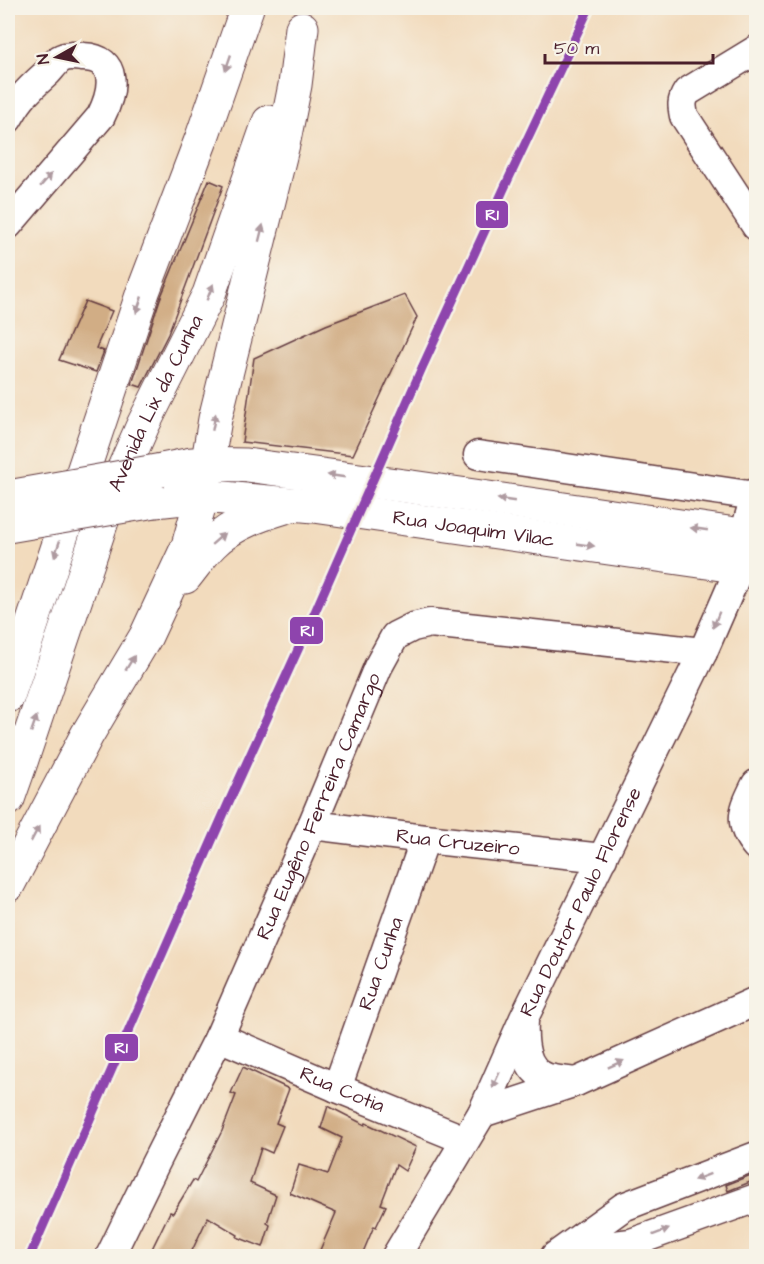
<svg xmlns="http://www.w3.org/2000/svg" width="764" height="1264" viewBox="0 0 764 1264" font-family="'Architects Daughter',sans-serif">
	<style>
		.building { fill: #d1ad85 }
		.lines { fill: none; stroke-linecap: round; stroke-linejoin: round }
		.minor-casing { stroke: #633b41; stroke-width: 31 }
		.major-casing { stroke: #633b41; stroke-width: 35 }
		.highway-casing { stroke: #633b41; stroke-width: 35 }
		.minor { stroke: #fff; stroke-width: 28 }
		.major { stroke: #fff; stroke-width: 33 }
		.highway { stroke: #fff; stroke-width: 33 }
		.major-bridge-casing { stroke: #633b41; stroke-width: 35; stroke-linecap: butt }
		.major-bridge { stroke: #fff; stroke-width: 33 }
		.rail-1-casing { stroke: #f7f3e8; stroke-width: 14 }
		.rail-1 { stroke: #8e44ad; stroke-width: 9 }
		.oneway { fill: #ae9aa0 }
		.labels { text-anchor: middle; dominant-baseline: central; stroke-width: 4.5; stroke-linejoin: round; paint-order: stroke }
		.street-label { font-size: 20px; fill: #4a1f2b; stroke: #f7f3e8 }
		.line-badge { stroke: #f7f3e8; stroke-width: 2 }
		.badge-label { font-size: 16px; text-anchor: middle; font-weight: bold; fill: #fff }
	</style>
	<rect width="100%" height="100%" fill="#f7f3e8"/>
	<filter id="ink" filterUnits="userSpaceOnUse"><feTurbulence type="fractalNoise" baseFrequency=".0167" numOctaves="2"/><feDisplacementMap in="SourceGraphic" scale="12" xChannelSelector="R" yChannelSelector="G"/><feConvolveMatrix kernelMatrix="1 2 1 2 8 2 1 2 1" color-interpolation-filters="sRGB"/></filter>
	<filter id="wash" filterUnits="userSpaceOnUse"><feTurbulence type="fractalNoise" baseFrequency=".008" numOctaves="4" result="noise"/><feDisplacementMap in="SourceGraphic" scale="24" xChannelSelector="R" yChannelSelector="G"/><feGaussianBlur stdDeviation="1.35" result="paint"/><feColorMatrix in="noise" values="0 0 0 0 0 0 0 0 0 0 0 0 0 0 0 0 0 1.4 0 .05"/><feComposite in="paint" operator="in"/></filter>
	<g filter="url(#wash)">
		<rect width="100%" height="100%" fill="#f2dbbd"/>
		<g id="blocks">
			<path class="building" d="M209,180L223,186L168,334L141,387L132,384L160,299Z
				M405,295L417,317L353,455L242,442L254,358L326,325Z
				M85,301L112,311L96,348L104,351L96,372L59,360Z
				M243,1067L289,1089L276,1123L283,1126L272,1153L261,1148L250,1183L276,1195L267,1223L270,1225L263,1247L237,1237L238,1235L208,1217L189,1257H148L170,1212L173,1213L193,1180L196,1182L222,1131L236,1095L231,1093Z
				M328,1106L365,1125L366,1123L416,1147L405,1171L396,1165L381,1204L386,1206L376,1227L374,1226L361,1257H317L336,1213L290,1193L299,1165L328,1174L342,1138L321,1128Z
				M756,1173V1182H750L728,1191L726,1185Z"/>
		</g>
	</g>
	<g filter="url(#ink)">
		<use href="#blocks" fill-opacity="0" stroke="#633b41" stroke-width="1.5"/>
		<g class="lines">
			<g class="minor-casing">
				<g id="minor">
					<path d="M756,50L687,92C681,101 682,106 684,116L756,226"/>
					<path d="M8,119C12,112 16,105 21,99C28,90 38,81 47,73C51,69 55,63 60,59C66,55 75,56 83,57C120,58 113,92 101,116L8,225"/>
					<path d="M478,455L755,496"/>
					<path d="M756,784C744,808 736,823 756,846"/>
					<path id="s1" d="M312,825L425,839L603,858"/>
					<path d="M524,1020C523,1040 523,1070 548,1078C557,1080 567,1081 576,1082"/>
					<path id="s2" d="M219,1037L337,1088L465,1140"/>
					<path id="s3" d="M337,1088L425,839"/>
					<path d="M482,1113L576,1082L756,1001"/>
					<path d="M565,1251L631,1243L756,1198"/>
					<path id="s4" d="M110,1256L154,1166L219,1037L312,825L378,667L395,636L413,627L430,623L703,652"/>
					<path id="s5" d="M396,1256L482,1113L524,1018L703,652L740,567L744,535L756,492"/>
					<path d="M555,1256L623,1207L756,1156"/>
				</g>
			</g>
			<g class="major-casing">
				<g id="major">
					<path d="M162,470L192,464L247,465L412,487L756,537"/>
					<path id="s6" d="M155,501L202,496L314,506L756,569"/>
				</g>
			</g>
			<g class="highway-casing">
				<g id="highway">
					<path d="M185,577C194,566 202,554 212,544C234,522 265,513 295,504"/>
					<path d="M8,696L143,292L202,137L247,8"/>
					<path id="s7" d="M8,799L20,765L106,509L143,425L209,294L269,122"/>
					<path d="M8,885L87,735L146,636L188,546L202,496L215,419L284,140L295,85L302,28"/>
				</g>
			</g>
			<use href="#minor" class="minor"/>
			<use href="#major" class="major"/>
			<use href="#highway" class="highway"/>
			<g class="major-bridge-casing">
				<path id="major-bridge" d="M8,497L162,470
					M8,526L155,501"/>
			</g>
			<use href="#major-bridge" class="major-bridge"/>
			<g class="rail-1-casing">
				<path id="rail-1" d="M30,1256L228,804L311,621L421,370L508,180L589,8"/>
			</g>
			<use href="#rail-1" class="rail-1"/>
		</g>
		<defs><path id="oneway-solid" d="M-6-.8H1V-3.2L6.5 0L1 3.2V.8H-6Z" transform="scale(1.5)"/></defs>
		<g class="oneway">
			<use href="#oneway-solid" transform="translate(228 63) rotate(109)"/>
			<use href="#oneway-solid" transform="translate(46 180) rotate(-49)"/>
			<use href="#oneway-solid" transform="translate(261 233) rotate(-76)"/>
			<use href="#oneway-solid" transform="translate(210 292) rotate(-68)"/>
			<use href="#oneway-solid" transform="translate(139 305) rotate(109)"/>
			<use href="#oneway-solid" transform="translate(214 422) rotate(-79)"/>
			<use href="#oneway-solid" transform="translate(336 476) rotate(-172)"/>
			<use href="#oneway-solid" transform="translate(506 500) rotate(-172)"/>
			<use href="#oneway-solid" transform="translate(699 529) rotate(-172)"/>
			<use href="#oneway-solid" transform="translate(218 539) rotate(-41)"/>
			<use href="#oneway-solid" transform="translate(586 545) rotate(8)"/>
			<use href="#oneway-solid" transform="translate(57 549) rotate(109)"/>
			<use href="#oneway-solid" transform="translate(716 620) rotate(112)"/>
			<use href="#oneway-solid" transform="translate(130 663) rotate(-59)"/>
			<use href="#oneway-solid" transform="translate(34 724) rotate(-71)"/>
			<use href="#oneway-solid" transform="translate(35 834) rotate(-62)"/>
			<use href="#oneway-solid" transform="translate(616 1064) rotate(-24)"/>
			<use href="#oneway-solid" transform="translate(496 1080) rotate(114)"/>
			<use href="#oneway-solid" transform="translate(702 1177) rotate(159)"/>
			<use href="#oneway-solid" transform="translate(661 1232) rotate(-20)"/>
		</g>
	</g>
	<g class="labels">
		<g class="street-label">
			<text stroke="none"><textPath href="#s7" startOffset="423">Avenida Lix da Cunha</textPath></text>
			<text stroke="none"><textPath href="#s6" startOffset="321">Rua Joaquim Vilac</textPath></text>
			<text stroke="none"><textPath href="#s4" startOffset="496">Rua Eugêno Ferreira Camargo</textPath></text>
			<text stroke="none"><textPath href="#s1" startOffset="147">Rua Cruzeiro</textPath></text>
			<text stroke="none"><textPath href="#s5" startOffset="400">Rua Doutor Paulo Florense</textPath></text>
			<text stroke="none"><textPath href="#s3" startOffset="132">Rua Cunha</textPath></text>
			<text stroke="none"><textPath href="#s2" startOffset="134">Rua Cotia</textPath></text>
		</g>
	</g>
	<g class="line-badge">
		<rect x="475" y="200" width="34" height="29" rx="6" fill="#8e44ad"/>
		<rect x="289" y="616" width="35" height="29" rx="6" fill="#8e44ad"/>
		<rect x="104" y="1033" width="35" height="29" rx="6" fill="#8e44ad"/>
	</g>
	<g class="badge-label">
		<text x="492" y="220">R1</text>
		<text x="307" y="636">R1</text>
		<text x="121" y="1053">R1</text>
	</g>
	<rect width="764" height="1264" fill="none" stroke="#f7f3e8" stroke-width="30"/>
	<g transform="translate(57 57) rotate(261)" stroke="#f7f3e8" stroke-width="4.5" paint-order="stroke">
	<path d="M0-4.5L10 22L0 15L-10 22Z" fill="#4a1f2b"/>
	<text y="-9" font-size="16" font-weight="bold" text-anchor="middle" fill="#4a1f2b">N</text>
	</g>
	<path d="M545 54v9h168v-9" fill="none" stroke="#4a1f2b" stroke-width="3"/>
	<text x="554" y="54" font-size="18" fill="#4a1f2b" stroke="#f7f3e8" stroke-width="4.5" paint-order="stroke">50 m</text>
</svg>
